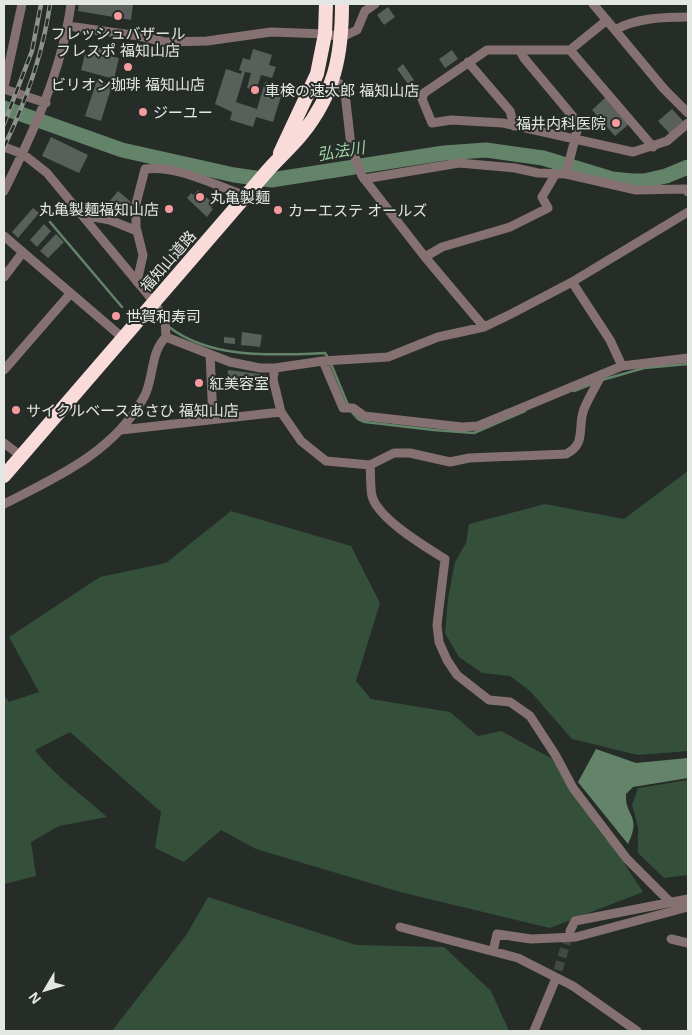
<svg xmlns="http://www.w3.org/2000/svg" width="692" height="1035" viewBox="0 0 692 1035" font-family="Helvetica,'Noto Sans JP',sans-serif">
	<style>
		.green { fill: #34503a }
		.water { fill: #638469 }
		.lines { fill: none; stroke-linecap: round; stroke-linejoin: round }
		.stream { stroke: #638469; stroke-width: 2.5 }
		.river { stroke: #638469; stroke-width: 15 }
		.building { fill: #59605a }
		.minor-tunnel { stroke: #424843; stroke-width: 9; stroke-dasharray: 9 4.5; stroke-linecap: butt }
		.minor { stroke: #857171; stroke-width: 9 }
		.highway { stroke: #f9dbda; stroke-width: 14 }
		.rail-casing { stroke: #8d928e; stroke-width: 4.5 }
		.rail { stroke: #262c27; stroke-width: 2.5; stroke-dasharray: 8; stroke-linecap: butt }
		.poi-dot { fill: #f59b9d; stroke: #262c27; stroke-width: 2 }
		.labels { text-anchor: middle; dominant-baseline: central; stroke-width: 4; stroke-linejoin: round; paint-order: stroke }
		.poi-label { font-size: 15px; fill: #e3e7e4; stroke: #262c27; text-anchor: start }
		.street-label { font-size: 15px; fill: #e3e7e4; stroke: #262c27 }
		.water-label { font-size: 16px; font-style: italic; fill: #9cd4a7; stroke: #262c27 }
	</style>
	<rect width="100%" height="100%" fill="#262c27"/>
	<path class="green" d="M688,471V751L638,755L572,739L530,691L510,676L482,673L459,657L445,633L448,598L455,562L466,543L469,524L545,504L624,519Z
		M231,511L351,546L380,603L356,681L371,699L450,712L478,736L501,731L558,762L643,892L550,928L400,892L256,849L221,830L184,862L155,848L161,812L70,732L35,750C53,775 84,796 107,817L59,826L31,842L36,876L4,884V695L9,702L39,692L9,637L100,577L166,563Z
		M688,780V875L664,878L638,853V827L632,805L638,788Z
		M208,897L356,945L444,947L491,991L509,1031H112L187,934Z"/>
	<path class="water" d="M596,749L636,763L688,758V778L633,787L626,794C625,818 642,814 628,844L578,782Z"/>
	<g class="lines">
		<path class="stream" d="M50,222L122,307
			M152,314L162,322
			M169,327C212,360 274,355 325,353L329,359
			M331,364L348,405
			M602,380L644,368L688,364
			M574,391L594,383
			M350,410L358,419L365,422L434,430L474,433L525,411"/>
		<path class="river" d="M4,108L122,150L234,175L271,180L444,153L486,150L543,158L612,179L632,181H644L666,176L688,167"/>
	</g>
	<path class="building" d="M79,4H133L131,20L78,11Z
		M388,7L395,17L384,25L377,15Z
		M92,46L103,49L102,54L119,58L114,79L81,70L85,54L89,55Z
		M253,49L272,55L269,65L276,67L272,78L261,75L256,91L247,88L251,73L245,72L236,102L257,109L265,82L284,87L273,122L256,117L253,127L230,120L232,112L215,104L226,69L241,74L242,71L239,70L243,58L250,60Z
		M452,50L458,59L445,68L439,59Z
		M403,64L414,80L408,84L397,69Z
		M97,80L112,85L101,121L85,116Z
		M606,97L629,124L615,136L592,110Z
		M672,109L684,122L670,134L658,121Z
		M51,137L88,155L79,173L42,156Z
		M198,190L214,204L211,208L213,209L207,217L187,198L191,193L193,195Z
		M118,191L131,202L122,212L109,202Z
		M33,208L39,213L18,238L12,232Z
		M44,224L51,231L37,247L30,240Z
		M56,234L64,242L48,258L40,251Z
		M242,332L262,335L260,347L241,345Z
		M224,337L235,338V344L224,343Z
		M228,370L267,375L265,386L227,381Z"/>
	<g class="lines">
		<path class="minor-tunnel" d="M554,983L570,931"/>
		<path class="minor" d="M593,4L615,30C636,18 664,17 688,17
			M607,20L570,50H487L424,93L422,99L432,123L451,120L503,123L633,152L667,141L688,123
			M68,26L139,36L165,42L207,41L271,32L325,34L342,37L357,30L365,11L375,4
			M615,30L664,89L688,113
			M570,50L653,147
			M520,51L524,58L575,119L578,127L566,174
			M468,62L510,111L514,126
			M333,81L340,84L345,93L351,146L362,176L425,257L484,327
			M4,87L22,4
			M4,89L46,103
			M4,147L23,154L47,173L154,302L165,320L166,337C150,352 154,379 144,397C114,452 57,477 4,504
			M364,179L459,163L515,168L538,173L566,174L636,190L685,189L688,192
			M4,191C34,131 62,70 71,4
			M83,215L110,220L137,231
			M4,236L123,338
			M425,257L442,247L510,227L548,208L542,197L555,175
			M4,277L23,252
			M137,282L143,255L136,227V204L145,169C175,165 210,183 238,193L244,199
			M572,282L610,340L622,366
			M166,337L230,362L260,368H275L323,361L388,357L438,337L484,327L511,314L572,282L688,212
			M210,354L213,419
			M323,361L343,408H353L364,416L462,427L478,426L622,366L688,358
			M275,368L273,379L281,412L301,441L326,461L370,465L394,453H410L450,462L469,458L566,454C587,444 577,427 584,409C589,397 596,386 602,374
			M4,370L70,294
			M121,430L281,412
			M4,443L21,456
			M370,465C371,475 370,487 372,496C378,519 426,547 445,559L437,625L439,642L447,660L457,675L489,700L510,702L530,716L556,756L573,788L627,859L670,902
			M400,927L518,958L573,986L637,1031
			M570,931L575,921L688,899
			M671,939L688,943
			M493,951L497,934L531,939L576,937L688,907
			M534,1031L554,983"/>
		<path class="highway" d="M280,153L317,74L325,34L326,4
			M4,476L263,176C275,161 290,149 302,134C335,93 342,54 342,4"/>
		<g class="rail-casing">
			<path id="rail" d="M4,124L32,51L41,4
				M4,147C26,101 43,54 50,4"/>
		</g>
		<use href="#rail" class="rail"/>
	</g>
	<g class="poi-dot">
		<circle cx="118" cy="16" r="5"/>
		<circle cx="128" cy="67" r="5"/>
		<circle cx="255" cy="90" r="5"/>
		<circle cx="143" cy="112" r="5"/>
		<circle cx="616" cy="123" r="5"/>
		<circle cx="200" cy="197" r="5"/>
		<circle cx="169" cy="209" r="5"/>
		<circle cx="278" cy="210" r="5"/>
		<circle cx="116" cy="316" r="5"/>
		<circle cx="199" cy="383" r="5"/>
		<circle cx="16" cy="410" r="5"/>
	</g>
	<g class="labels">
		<g class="poi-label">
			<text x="118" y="33" text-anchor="middle">フレッシュバザール<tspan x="118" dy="17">フレスポ 福知山店</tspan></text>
			<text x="128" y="84" text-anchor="middle">ビリオン珈琲 福知山店</text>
			<text x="265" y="90">車検の速太郎 福知山店</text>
			<text x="153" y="112">ジーユー</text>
			<text x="606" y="123" text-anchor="end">福井内科医院</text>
			<text x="210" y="197">丸亀製麺</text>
			<text x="159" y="209" text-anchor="end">丸亀製麺福知山店</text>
			<text x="288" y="210">カーエステ オールズ</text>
			<text x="126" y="316">世賀和寿司</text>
			<text x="209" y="383">紅美容室</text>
			<text x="26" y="410">サイクルベースあさひ 福知山店</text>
		</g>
		<g class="street-label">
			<text transform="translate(168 261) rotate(-49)">福知山道路</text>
		</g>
		<g class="water-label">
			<text transform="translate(341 151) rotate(-9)">弘法川</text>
		</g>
	</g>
	<rect width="692" height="1035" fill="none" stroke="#e3e7e4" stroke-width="10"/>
	<g transform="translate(45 990) rotate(232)" stroke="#262c27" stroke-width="4" paint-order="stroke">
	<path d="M0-4L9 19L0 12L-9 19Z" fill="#e3e7e4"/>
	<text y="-8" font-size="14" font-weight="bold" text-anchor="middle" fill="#e3e7e4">N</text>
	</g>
</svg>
